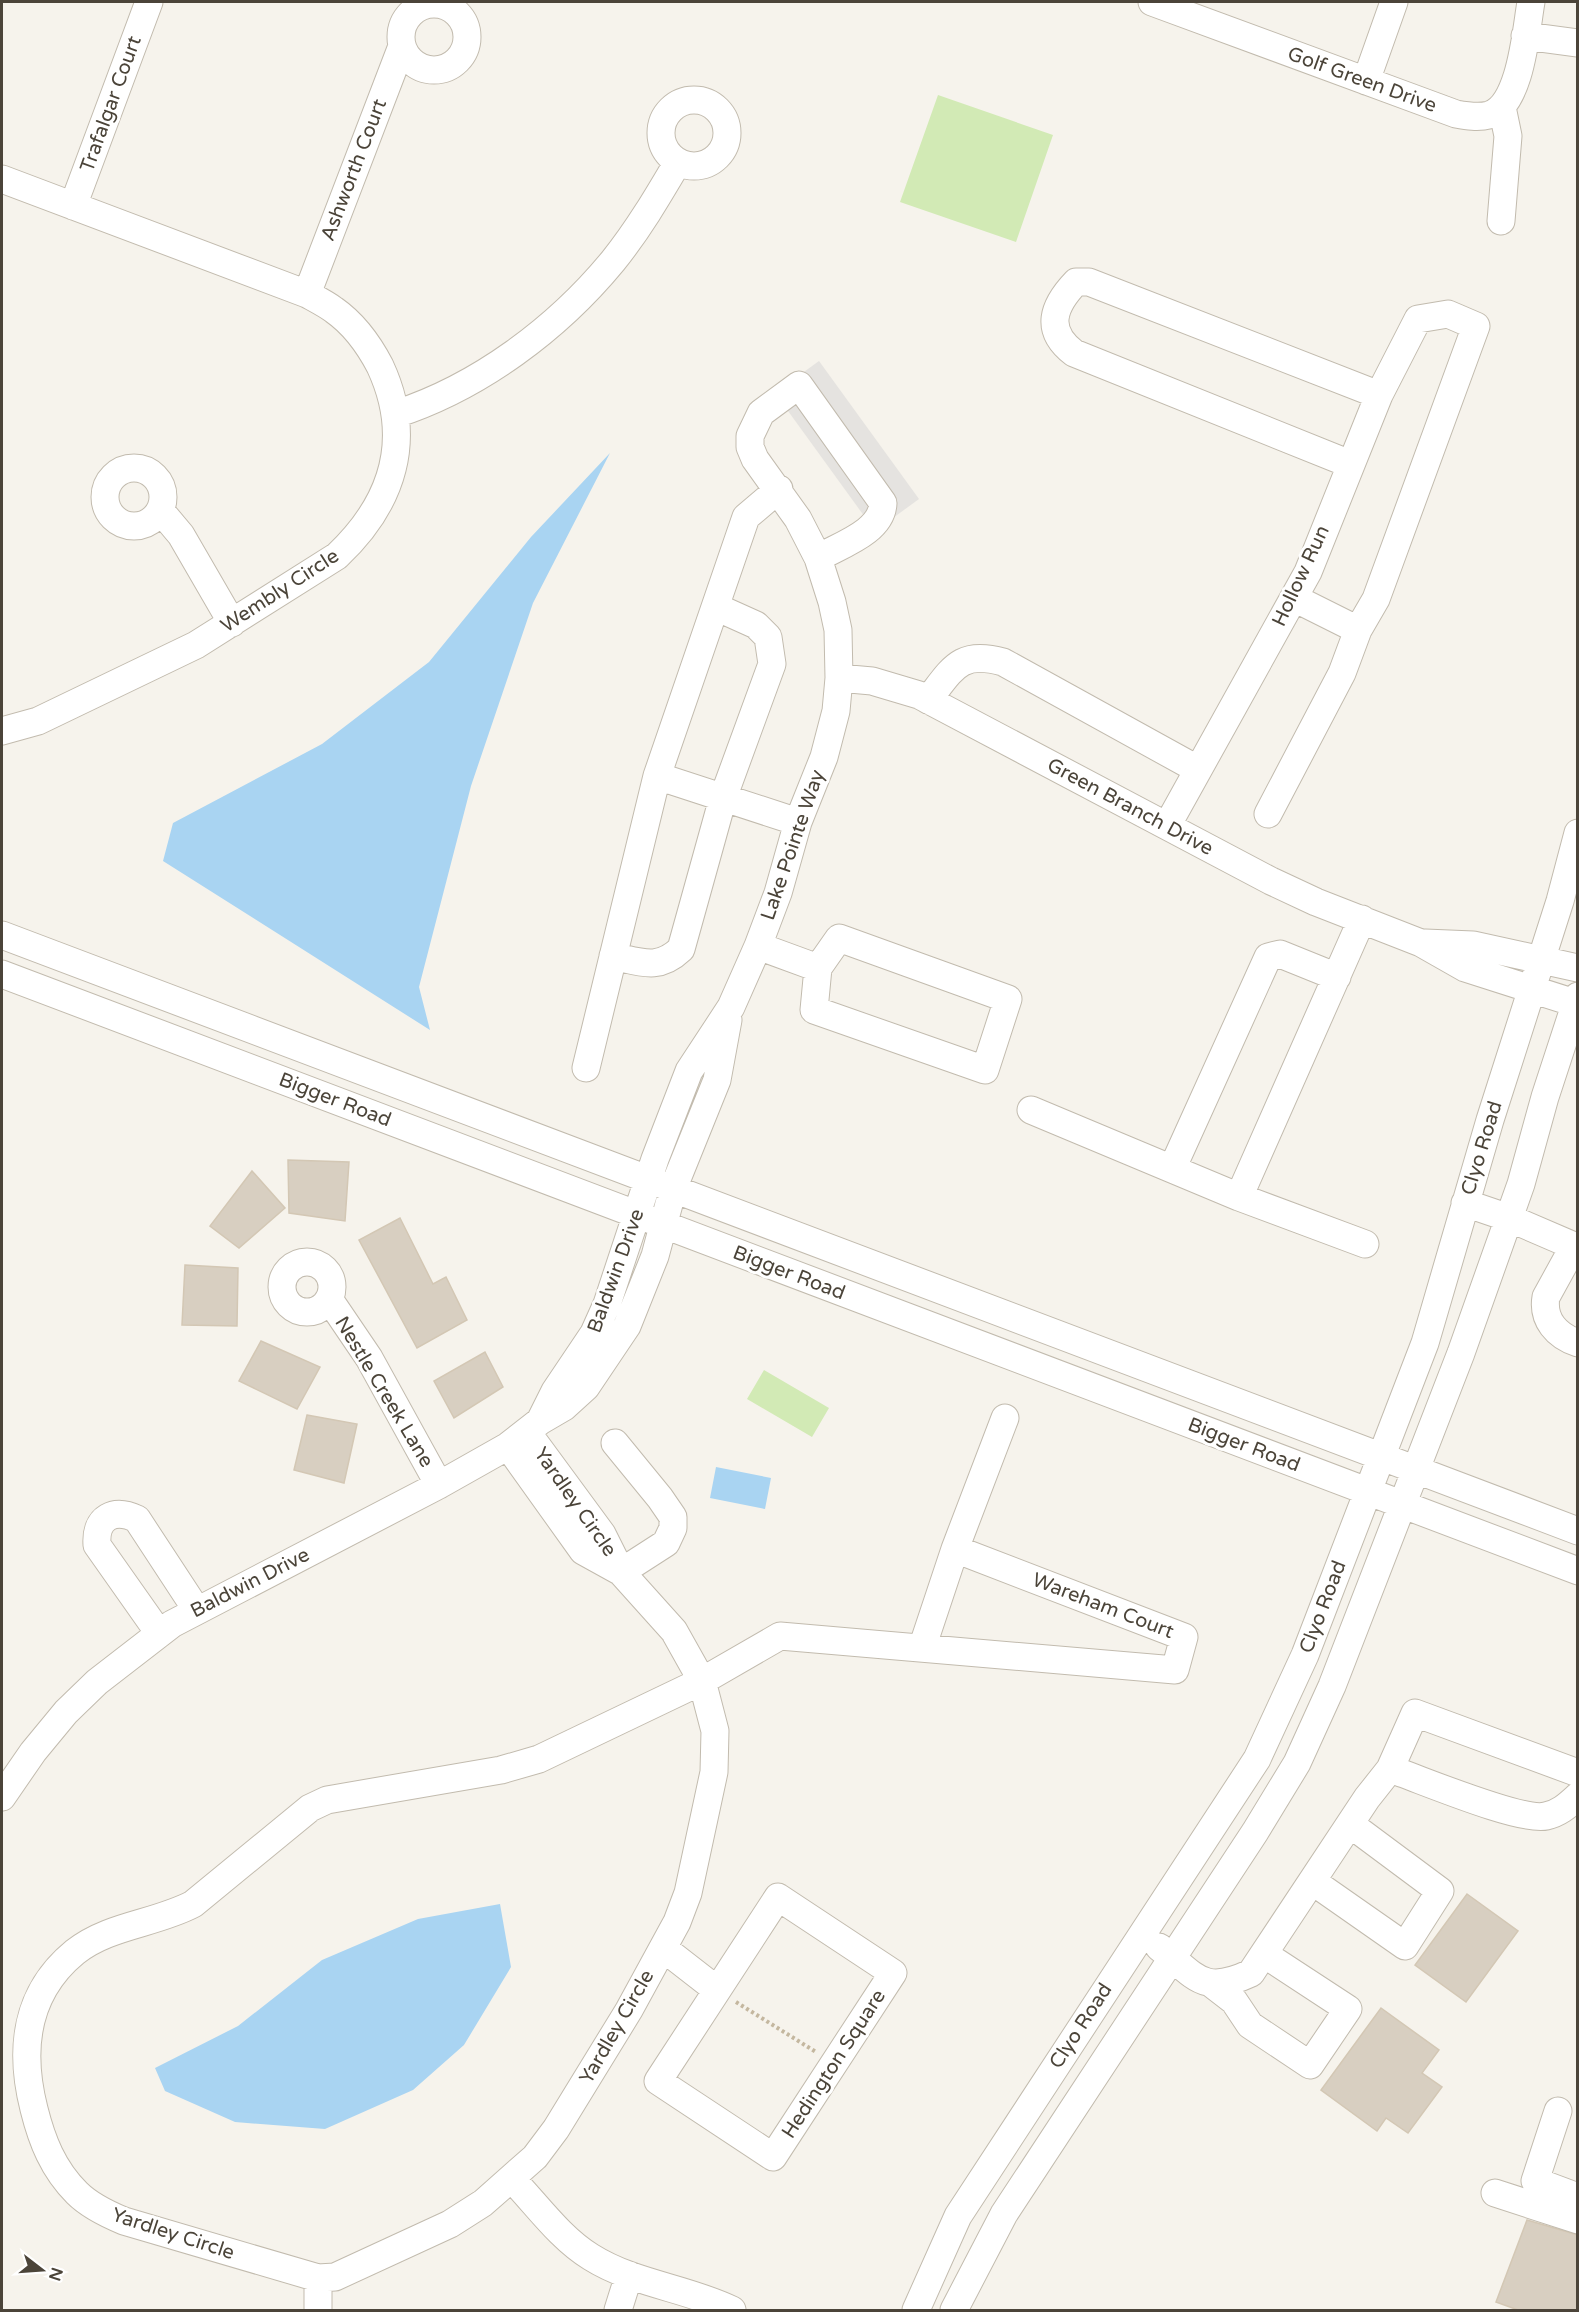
<svg xmlns="http://www.w3.org/2000/svg" width="1579" height="2312" viewBox="0 0 1579 2312" font-family="'Varela Round',sans-serif">
	<style>
		.green { fill: #d2eab5 }
		.parking { fill: #e5e3e0 }
		.water { fill: #a9d4f2 }
		.building { fill: #d8cfc1; stroke: #d3c7b4; stroke-width: 1.5 }
		.lines { fill: none; stroke-linecap: round; stroke-linejoin: round }
		.minor-casing { stroke: #c2bbae; stroke-width: 29 }
		.path { stroke: #c4b79f; stroke-width: 4; stroke-dasharray: 3 3; stroke-linecap: butt }
		.minor { stroke: #fff; stroke-width: 27 }
		.labels { text-anchor: middle; dominant-baseline: central; stroke-width: 6; stroke-linejoin: round; paint-order: stroke }
		.street-label { font-size: 20px; fill: #4b4439; stroke: #fff }
	</style>
	<rect width="100%" height="100%" fill="#f6f3ec"/>
	<path class="green" d="M938,95L1053,135L1016,242L900,202Z
		M764,1370L829,1408L812,1437L747,1399Z"/>
	<path class="parking" d="M819,361L919,499L875,531L775,393Z"/>
	<path class="water" d="M610,453L533,603L471,786L419,987L430,1030L163,861L173,823L322,744L429,662L531,537Z
		M716,1467L771,1478L765,1509L710,1498Z
		M500,1904L511,1967L464,2045L413,2090L325,2129L235,2122L165,2091L155,2068L238,2026L322,1960L418,1919Z"/>
	<path class="building" d="M288,1160L349,1162L345,1221L289,1213Z
		M252,1171L285,1208L239,1248L210,1226Z
		M400,1218L433,1284L446,1277L467,1320L417,1348L359,1240Z
		M185,1265L238,1268L237,1326L182,1325Z
		M261,1341L320,1367L297,1409L239,1381Z
		M485,1352L503,1387L454,1418L434,1381Z
		M307,1415L357,1424L344,1483L294,1470Z
		M1467,1894L1518,1931L1466,2002L1415,1965Z
		M1381,2008L1439,2050L1422,2073L1442,2087L1408,2133L1386,2118L1377,2131L1321,2090Z
		M1527,2220L1578,2235V2310H1518L1496,2302Z"/>
	<g class="lines">
		<g class="minor-casing">
			<path id="minor" d="M1152,2L1456,114C1467,116 1478,118 1489,115C1521,105 1526,30 1531,2
				M401 37a33 33 0 1 1 66 0a33 33 0 1 1-66 0Z
				M1525,36L1578,43
				M1366,81L1394,2
				M661 133a33 33 0 1 1 66 0a33 33 0 1 1-66 0Z
				M2,179L307,294C316,299 326,304 334,310C354,324 369,345 380,366C414,439 393,503 337,556L196,645L38,721L2,731
				M73,206L149,2
				M1501,221L1508,136L1502,107
				M307,294L402,46
				M396,414C479,387 557,329 613,261C638,230 658,196 678,162
				M1350,464L1074,353C1044,330 1053,306 1076,282H1089L1379,395
				M105 497a29 29 0 1 1 58 0a29 29 0 1 1-58 0Z
				M160,510L181,535L232,623
				M839,678L872,681L919,695L1271,881L1316,902L1421,943L1465,968L1578,1004
				M928,700C953,668 960,650 1003,662L1197,769
				M657,776L798,822
				M1268,814L1342,673L1358,630L1294,598
				M1167,826L1308,572L1379,395L1418,319L1448,314L1476,326L1376,599L1358,630
				M2,935L1578,1531
				M1425,943L1473,945L1578,968
				M758,946L818,968L839,938L1008,999L985,1070L814,1010L818,968
				M613,956C641,962 658,971 681,949L723,798L772,664L768,637L756,625L716,607
				M2,974L1578,1571
				M586,1068L657,776L746,517L779,489
				M1031,1110L1239,1197L1365,1244
				M1172,1169L1268,957L1280,954L1337,977
				M1239,1197L1362,919
				M1465,1203L1509,1218L1574,1246L1546,1297C1542,1320 1557,1336 1578,1343
				M282 1287a25 25 0 1 1 50 0a25 25 0 1 1-50 0Z
				M329,1299L369,1358L439,1485
				M540,1421L555,1391L594,1333L607,1304L655,1159L689,1071L731,1007L758,946L778,893L798,822L824,757L836,711L839,678L838,630L832,602L818,558L798,519L755,459L750,447V436L761,413L799,385L883,503C882,532 840,545 818,558
				M527,1432L602,1534L621,1572L674,1631L702,1681L715,1731L714,1772L688,1893L677,1922L629,2010L556,2129L535,2157L483,2203L450,2224L335,2277L318,2278L124,2221C107,2214 90,2206 77,2193C53,2169 42,2141 34,2109C19,2050 25,1993 75,1952C109,1925 155,1924 193,1904L310,1808L327,1800L501,1770L539,1759L702,1681L780,1636L1175,1670L1184,1637L955,1549
				M615,1443L660,1498L673,1517V1528L666,1543L621,1572
				M508,1446L583,1551L621,1572
				M159,1633L97,1545C95,1517 114,1508 137,1519L196,1609
				M922,1648L955,1549L1005,1418
				M1390,1769L1415,1713L1578,1773
				M2,1797L33,1752L66,1712L97,1682L172,1624L439,1485L508,1446L540,1421L564,1407L586,1387L627,1326L655,1256L673,1189L717,1080L728,1020
				M1312,1881L1405,1946L1440,1891L1350,1824
				M778,1897L893,1973L773,2157L658,2081Z
				M1159,1947C1196,1976 1202,1996 1251,1973L1367,1798L1390,1769C1420,1779 1520,1822 1546,1816C1560,1813 1568,1805 1578,1796
				M663,1948L717,1990
				M1212,1984L1234,2001L1250,2025L1310,2065L1348,2009L1264,1954
				M1558,2111L1535,2181L1578,2197
				M512,2179C537,2205 560,2238 591,2257C634,2284 687,2288 732,2310
				M1495,2193L1578,2220
				M318,2310V2278
				M618,2310L629,2275
				M916,2310L958,2216L1257,1759L1305,1655L1425,1343L1490,1120L1560,901L1578,833
				M954,2310L1004,2214L1255,1832L1297,1763L1332,1686L1461,1353L1521,1184L1545,1097L1578,996"/>
		</g>
		<path class="path" d="M736,2002L816,2052"/>
		<use href="#minor" class="minor"/>
	</g>
	<g class="labels">
		<g class="street-label">
			<text transform="translate(1362 80) rotate(20)">Golf Green Drive</text>
			<text transform="translate(111 104) rotate(-70)">Trafalgar Court</text>
			<text transform="translate(354 170) rotate(-69)">Ashworth Court</text>
			<text transform="translate(1301 576) rotate(-65)">Hollow Run</text>
			<text transform="translate(280 591) rotate(-33)">Wembly Circle</text>
			<text transform="translate(1130 807) rotate(28)">Green Branch Drive</text>
			<text transform="translate(793 845) rotate(-71)">Lake Pointe Way</text>
			<text transform="translate(335 1100) rotate(21)">Bigger Road</text>
			<text transform="translate(1482 1148) rotate(-73)">Clyo Road</text>
			<text transform="translate(616 1271) rotate(-70)">Baldwin Drive</text>
			<text transform="translate(789 1273) rotate(21)">Bigger Road</text>
			<text transform="translate(384 1392) rotate(59)">Nestle Creek Lane</text>
			<text transform="translate(1244 1445) rotate(21)">Bigger Road</text>
			<text transform="translate(575 1502) rotate(55)">Yardley Circle</text>
			<text transform="translate(250 1583) rotate(-27)">Baldwin Drive</text>
			<text transform="translate(1103 1606) rotate(21)">Wareham Court</text>
			<text transform="translate(1323 1607) rotate(-69)">Clyo Road</text>
			<text transform="translate(1081 2026) rotate(-57)">Clyo Road</text>
			<text transform="translate(617 2027) rotate(-60)">Yardley Circle</text>
			<text transform="translate(834 2064) rotate(-57)">Hedington Square</text>
			<text transform="translate(173 2234) rotate(18)">Yardley Circle</text>
		</g>
	</g>
	<rect width="1579" height="2312" fill="none" stroke="#4b4439" stroke-width="6"/>
	<g transform="translate(42 2270) rotate(107)" stroke="#ffffff" stroke-width="4.5" paint-order="stroke">
	<path d="M0-4.5L10 22L0 15L-10 22Z" fill="#4b4439"/>
	<text y="-9" font-size="16" font-weight="bold" text-anchor="middle" fill="#4b4439">N</text>
	</g>
</svg>
